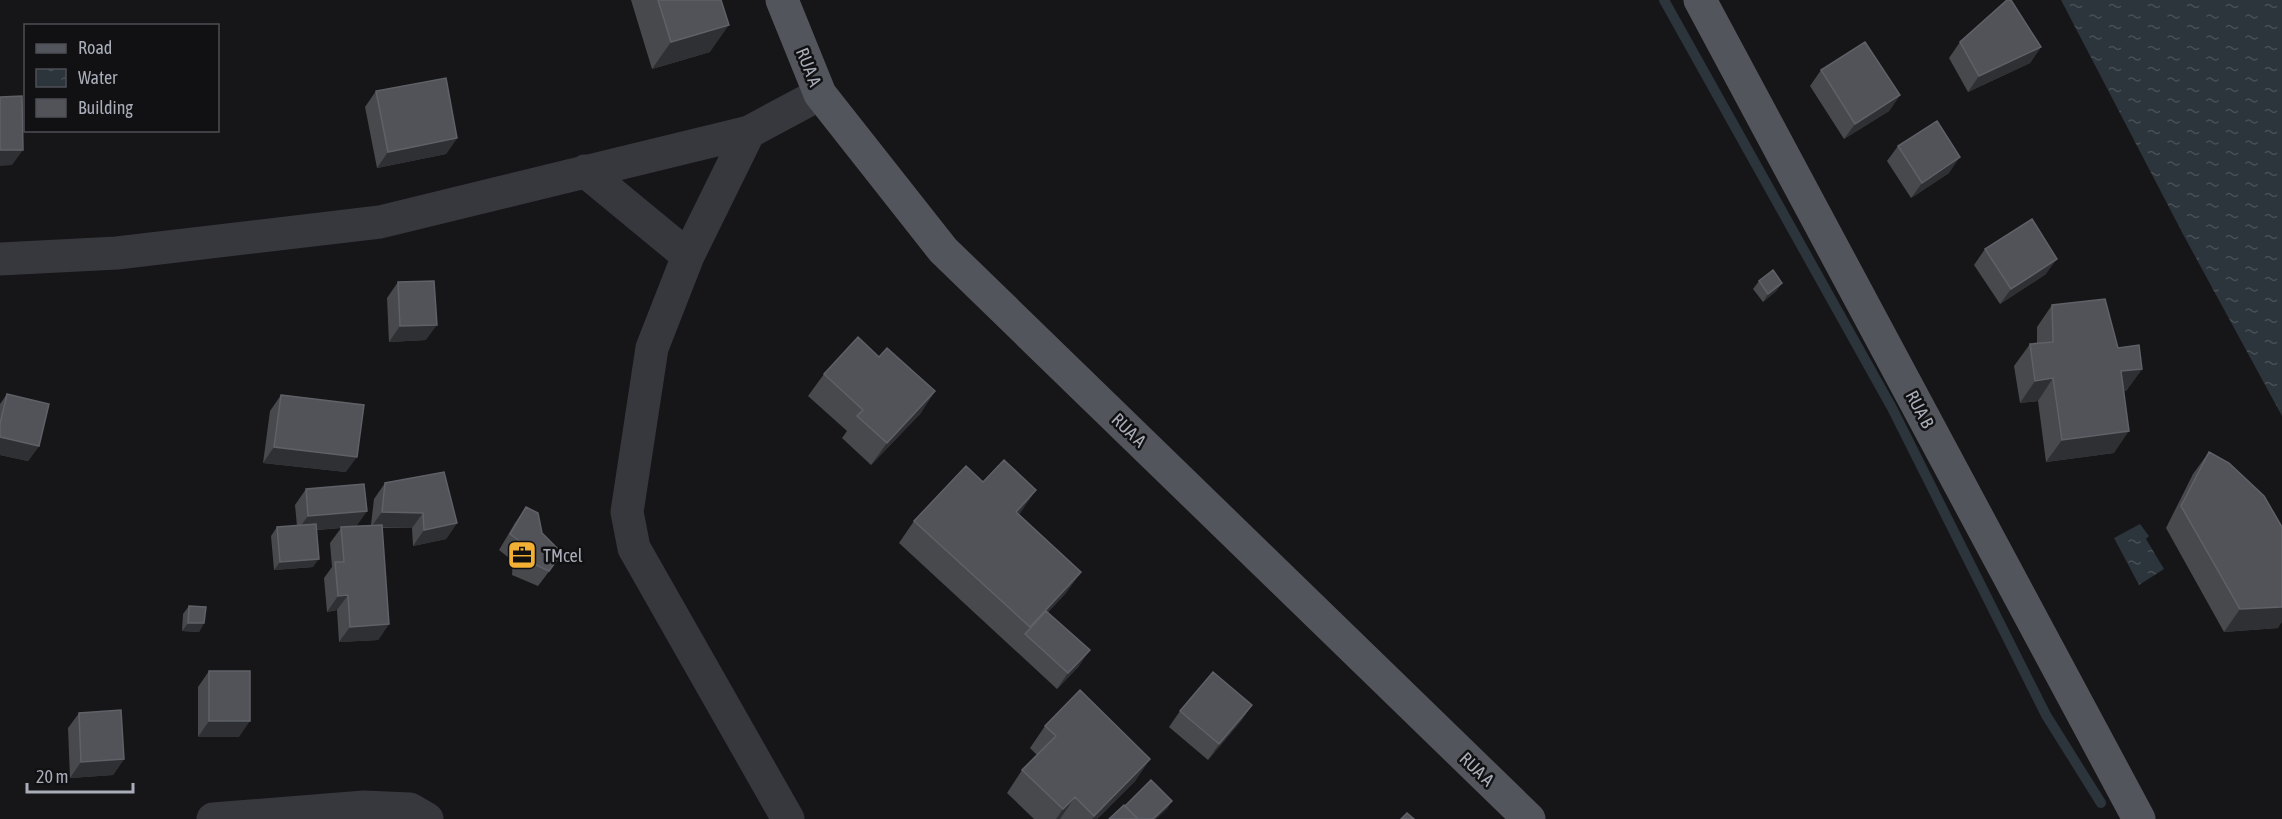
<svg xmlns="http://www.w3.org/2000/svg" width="2282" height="819" viewBox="0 0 2282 819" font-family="'Asap Condensed',sans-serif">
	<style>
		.water { fill: url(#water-ripples) }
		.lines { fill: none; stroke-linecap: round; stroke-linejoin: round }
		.stream { stroke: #2c353c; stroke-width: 10 }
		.minor { stroke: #37383d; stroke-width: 33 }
		.major { stroke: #53555c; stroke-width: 33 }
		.wall { fill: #47494d }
		.shaded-wall { fill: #2f3033 }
		.building { fill: #525359; stroke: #5f6168; stroke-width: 1.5 }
		.labels { text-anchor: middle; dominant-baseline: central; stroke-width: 5; stroke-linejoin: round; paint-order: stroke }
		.street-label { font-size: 18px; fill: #a8adb8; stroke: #111113 }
		.poi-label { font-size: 18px; fill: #a8adb8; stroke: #111113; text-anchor: start }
	</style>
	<defs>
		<pattern id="water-ripples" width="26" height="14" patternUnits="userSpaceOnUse" patternTransform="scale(1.5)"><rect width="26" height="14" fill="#2c353c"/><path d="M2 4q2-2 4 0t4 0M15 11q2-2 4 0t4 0" fill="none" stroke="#485056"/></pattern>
	</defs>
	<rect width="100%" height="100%" fill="#161618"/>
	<path class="water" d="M2061,0H2282V416L2184,236Z
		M2140,524L2149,536L2146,539L2164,569L2139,585L2114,538Z"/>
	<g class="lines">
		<path class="stream" d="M1664,0L1892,408L2046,715L2101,803"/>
		<path class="minor" d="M749,132L688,256L652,348L627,512L634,548L788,819
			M585,171L688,256
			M0,259L117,253L380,222L749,132L820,94
			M213,819L364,807L410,809L427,819"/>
		<path class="major" d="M782,0L820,94L943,250L1529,819
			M1700,0L2139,819"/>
	</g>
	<path class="wall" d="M631,0H721L710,52L652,69Z
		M1960,42L2041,47L2030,63L1968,92L1949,58Z
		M1821,70L1900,95L1889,111L1844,139L1810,86Z
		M376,91L457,138L446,154L377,168L365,107Z
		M1898,146L1949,173L1911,198L1887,161Z
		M1985,249L2046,274L2000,304L1974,265Z
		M1759,281L1782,283L1776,291L1763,302L1753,289Z
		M398,282L426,340L389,342L387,298Z
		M2052,305L2118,348L2142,369L2126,391H2124L2114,453L2046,462L2038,401L2020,403L2014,366L2030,344L2037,343V327Z
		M879,357L935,391L920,414L871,465L842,438L847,431L808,396L824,374Z
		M7,394L39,446L28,461L0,455V404Z
		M281,395L346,472L263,463L270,411Z
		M2209,452L2278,628L2224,632L2166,528L2193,474Z
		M983,482L1021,512L1019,514L1081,572L1065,594L1048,612L1079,666L1057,689L899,543L914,521Z
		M385,483L457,523L446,539L413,546L412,528H382L389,624L378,640L339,642L337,610L327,612L324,578L332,567L330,543L341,528L317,530L313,567L274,570L271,536L277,527L297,526L295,505L306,489L367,511L356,526L371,525L374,499Z
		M526,507L542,533L551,569L538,586L512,575L513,561L499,550L515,523Z
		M189,606L204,623L199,632L182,631L183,614Z
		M209,671L239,737H198V687Z
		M1252,705L1241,721L1208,760L1169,727L1180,711Z
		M79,713L124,759L113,775L70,778L68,728Z
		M1045,726L1150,759L1135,781L1097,819H1034L1007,793L1022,770L1037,755L1030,748Z"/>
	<path class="shaded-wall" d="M729,25L710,52L652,69L671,42Z
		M2041,47L2030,63L1968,92L1979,76Z
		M1900,95L1889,111L1844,139L1855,124Z
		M457,138L446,154L377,168L388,152Z
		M0,150H23L12,165L0,166Z
		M1960,157L1949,173L1911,198L1922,183Z
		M2057,259L2046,274L2000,304L2011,289Z
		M1782,283L1776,291L1763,302L1768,294Z
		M437,325L426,340L389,342L400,326Z
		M2142,369L2126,391L2106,393L2121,371Z
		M2053,378L2038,401L2020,403L2035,381Z
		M935,391L920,414L871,465L887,443Z
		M2129,431L2114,453L2046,462L2062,440Z
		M0,437L39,446L28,461L0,455Z
		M274,447L357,457L346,472L263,463Z
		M1036,490L1021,512L1000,534L1016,512Z
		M367,511L356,527L297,531L308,516Z
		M382,512L423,513L412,528L371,527Z
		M457,523L446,539L413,546L424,530Z
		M319,559L313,567L274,570L280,562Z
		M1081,572L1065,594L1027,635L1025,634L1030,627Z
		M348,595L337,610L327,612L338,596Z
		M2282,607V622L2278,628L2224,632L2240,609Z
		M188,623H204L199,632L182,631Z
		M389,624L378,640L339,642L350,627Z
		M1090,650L1079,666L1057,689L1068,673Z
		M1252,705L1241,721L1208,760L1219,744Z
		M209,721H250L239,737H198Z
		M124,759L113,775L70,778L81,762Z
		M1150,759L1135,781L1097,819H1092Z
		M1075,797L1060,819H1056L1063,809Z
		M1172,801L1167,809L1156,819H1153Z"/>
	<path class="building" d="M658,0H721L729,25L671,42Z
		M2007,0H2011L2041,47L1979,76L1960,42Z
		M1865,42L1900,95L1855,124L1821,70Z
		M446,78L457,138L388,152L376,91Z
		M22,96L23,150H0V97Z
		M1937,121L1960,157L1922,183L1898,146Z
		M2032,219L2057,259L2011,289L1985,249Z
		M1773,270L1782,283L1768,294L1759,281Z
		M434,281L437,325L400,326L398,282Z
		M2105,299L2118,348L2139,345L2142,369L2121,371L2129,431L2062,440L2053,378L2035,381L2030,344L2053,342L2052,305Z
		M858,337L879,357L887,348L935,391L887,443L857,416L863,410L824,374Z
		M7,394L49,404L39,446L0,437V424Z
		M281,395L364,405L357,457L274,447Z
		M2209,452L2229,463L2264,496L2282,527V607L2240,609L2181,506Z
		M1004,460L1036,490L1016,512L1081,572L1030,627L914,521L966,466L983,482Z
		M444,472L457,523L424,530L423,513L382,512L385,483Z
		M364,484L367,511L308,516L306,489Z
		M526,507L538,513L542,533L562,553L549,571L523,559L525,545L510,534Z
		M316,524L319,559L280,562L277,527Z
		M382,525L389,624L350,627L348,595L338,596L335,562H344L341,527Z
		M189,606L206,607L204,623H188Z
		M1046,611L1090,650L1068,673L1025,634Z
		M209,671H250V721H209Z
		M1213,672L1252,705L1219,744L1180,711Z
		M1080,690L1150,759L1094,816L1075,797L1063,809L1022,770L1056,736L1045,726Z
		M121,710L124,759L81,762L79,713Z
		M1151,780L1172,801L1153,819H1138L1125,806Z
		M1124,805L1138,819H1109Z
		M1407,813L1414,819H1401Z"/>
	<defs>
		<g id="office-square" transform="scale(1.5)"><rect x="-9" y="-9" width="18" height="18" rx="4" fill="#f2b134" stroke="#111113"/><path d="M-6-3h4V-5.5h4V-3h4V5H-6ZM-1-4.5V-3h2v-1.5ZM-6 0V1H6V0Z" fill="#111"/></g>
	</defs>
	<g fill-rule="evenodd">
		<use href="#office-square" x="522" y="555"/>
	</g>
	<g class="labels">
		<g class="street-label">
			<text transform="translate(809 67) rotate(68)">RUA A</text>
			<text transform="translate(1920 409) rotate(62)">RUA B</text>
			<text transform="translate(1129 430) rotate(44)">RUA A</text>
			<text transform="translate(1477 769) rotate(44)">RUA A</text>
		</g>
		<g class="poi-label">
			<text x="543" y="555">TMcel</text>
		</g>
	</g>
	<rect x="24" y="24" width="195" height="108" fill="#111113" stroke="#4d4f55" stroke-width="1.5"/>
	<rect x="36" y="44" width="30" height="9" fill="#53555c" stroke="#4d4f55" stroke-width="1.5"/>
	<text x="78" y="54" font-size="18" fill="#a8adb8">Road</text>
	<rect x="36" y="69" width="30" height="18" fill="url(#water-ripples)" stroke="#4d4f55" stroke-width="1.5"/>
	<text x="78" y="84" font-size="18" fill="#a8adb8">Water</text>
	<rect x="36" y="99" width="30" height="18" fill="#525359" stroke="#4d4f55" stroke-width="1.5"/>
	<text x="78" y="114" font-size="18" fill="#a8adb8">Building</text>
	<path d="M27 783v9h106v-9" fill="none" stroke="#a8adb8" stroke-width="3"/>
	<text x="36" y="783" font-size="18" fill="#a8adb8" stroke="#111113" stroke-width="4.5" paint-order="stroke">20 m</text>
</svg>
